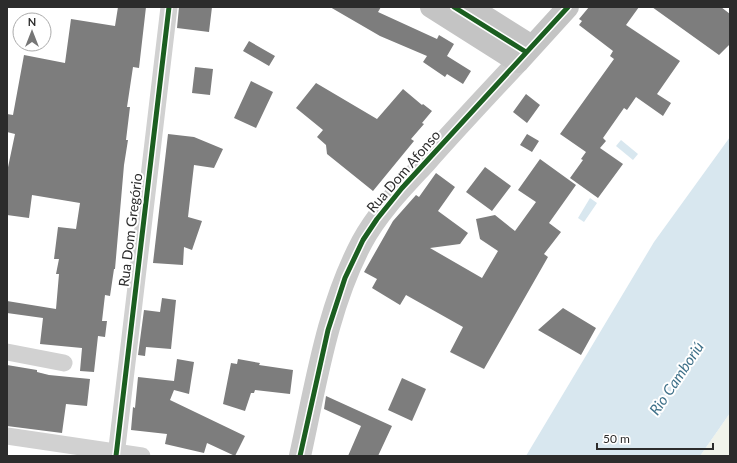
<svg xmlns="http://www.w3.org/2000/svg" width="737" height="463" viewBox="0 0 737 463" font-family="Lato,sans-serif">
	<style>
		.green { fill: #f0f3eb }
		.water { fill: #d8e7ef }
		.building { fill: #7d7d7d }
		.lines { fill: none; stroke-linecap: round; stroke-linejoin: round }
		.minor { stroke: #d1d1d1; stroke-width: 17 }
		.secondary { stroke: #cacaca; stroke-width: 22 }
		.primary { stroke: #c4c4c4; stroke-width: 22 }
		.cycleway-casing { stroke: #fff; stroke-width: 8 }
		.cycleway { stroke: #1b5e20; stroke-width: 5 }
		.labels { text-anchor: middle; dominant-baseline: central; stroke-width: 4; stroke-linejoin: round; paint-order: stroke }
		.street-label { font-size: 14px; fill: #2c2c2c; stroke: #fff }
		.water-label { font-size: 15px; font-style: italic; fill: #3f7189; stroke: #fff }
	</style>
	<rect width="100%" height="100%" fill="#fff"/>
	<path class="green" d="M730,413V456H700Z"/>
	<path class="water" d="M730,137V413L700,456H526L654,242Z
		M621,140L638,154L633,160L616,146Z
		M590,198L597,203L584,222L578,218Z"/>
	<path class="building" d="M118,7H146L139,68L133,67L127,107H130L126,140H128L124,165L115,269H114L110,296L105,295L102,321H107L105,337L98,336L94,372L80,371L82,348L40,344L43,318L7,313V301L56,309L59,274H56L59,259H54L58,227L76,229L80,203L32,195L29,218L7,215V172L15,134L7,132V114L13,115L24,55L65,63L71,19L115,26Z
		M179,7H212L209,32L177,28Z
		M330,7H381L378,12L437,39L439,35L454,44L447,56L471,71L463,84L447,74L445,77L423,62L427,56L380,36Z
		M589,7H639L626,25L680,61L657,94L671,103L663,116L636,97L627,110L624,108L603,138L606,141L600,148L623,164L598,198L570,178L583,160L581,159L586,152L560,134L614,59L610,56L613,51L579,25L582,21L579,19Z
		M652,7H721L730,14V44L719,55Z
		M249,41L275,56L269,66L243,51Z
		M195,67L213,69L210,95L192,93Z
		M251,81L273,92L256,128L234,118Z
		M316,83L377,119L403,89L422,105L423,104L432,111L422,123L424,124L411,139L414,141L373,191L327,154L326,145L317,137L323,130L296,108Z
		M526,94L540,105L527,123L513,112Z
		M168,134L194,137L223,149L214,168L194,165L188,217L202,221L192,250L184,247L183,265L153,263Z
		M527,134L539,141L532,152L520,145Z
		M540,159L576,185L549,223L561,232L544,254L548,257L484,369L450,352L463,327L406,295L400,305L372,288L377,279L364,272L393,221L416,195L419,197L436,173L455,187L438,211L468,233L460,244L430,248L482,278L498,251L480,239L476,219L495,215L515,231L536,202L518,190Z
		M485,167L511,186L492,211L466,192Z
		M162,298L176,300L171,349L146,347L145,356L138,355L144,310L160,312Z
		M563,308L596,328L581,355L538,330Z
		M177,359L194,362L189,394L174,390L170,400L245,436L235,456L207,443L204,453L165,444L167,434L131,430L133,407L135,408L138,377L174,381Z
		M238,359L260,363L259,365L293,370L290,394L255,390L254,393H251L245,411L223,404L231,363L237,364Z
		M7,365L37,370V372L49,375L90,379L87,406L66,404L62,433L7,426Z
		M402,378L426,389L412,421L388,410Z
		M326,396L392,426L378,456H348L361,426L324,409Z"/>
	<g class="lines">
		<path class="minor" d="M7,352L64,363
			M7,436L142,456
			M116,456L169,7"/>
		<path class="secondary" d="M300,456C316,384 327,308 362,242C378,212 403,187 426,162C456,128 487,95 518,62"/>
		<path class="primary" d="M431,7L518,62L568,7
			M470,7L532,46"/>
		<g class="cycleway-casing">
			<path id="cycleway" d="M454,7L526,52
				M116,456L169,7
				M300,456L328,330L345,278L363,240L377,219L402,188L568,7"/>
		</g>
		<use href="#cycleway" class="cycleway"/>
	</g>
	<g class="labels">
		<g class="street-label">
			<text transform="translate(403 171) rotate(-49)">Rua Dom Afonso</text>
			<text transform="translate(130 230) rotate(-83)">Rua Dom Gregório</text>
		</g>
		<g class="water-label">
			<text transform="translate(676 378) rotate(-56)">Rio Camboriú</text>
		</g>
	</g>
	<rect width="737" height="463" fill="none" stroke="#2c2c2c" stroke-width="16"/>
	<g transform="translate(32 32)"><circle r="19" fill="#ffffff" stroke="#ababab"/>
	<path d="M0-3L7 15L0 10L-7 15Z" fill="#767676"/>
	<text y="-6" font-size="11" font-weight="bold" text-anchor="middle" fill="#2c2c2c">N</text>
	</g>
	<path d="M597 443v6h116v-6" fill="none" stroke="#2c2c2c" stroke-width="2"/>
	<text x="603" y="443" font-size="12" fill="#2c2c2c" stroke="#ffffff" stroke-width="3" paint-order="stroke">50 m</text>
</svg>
